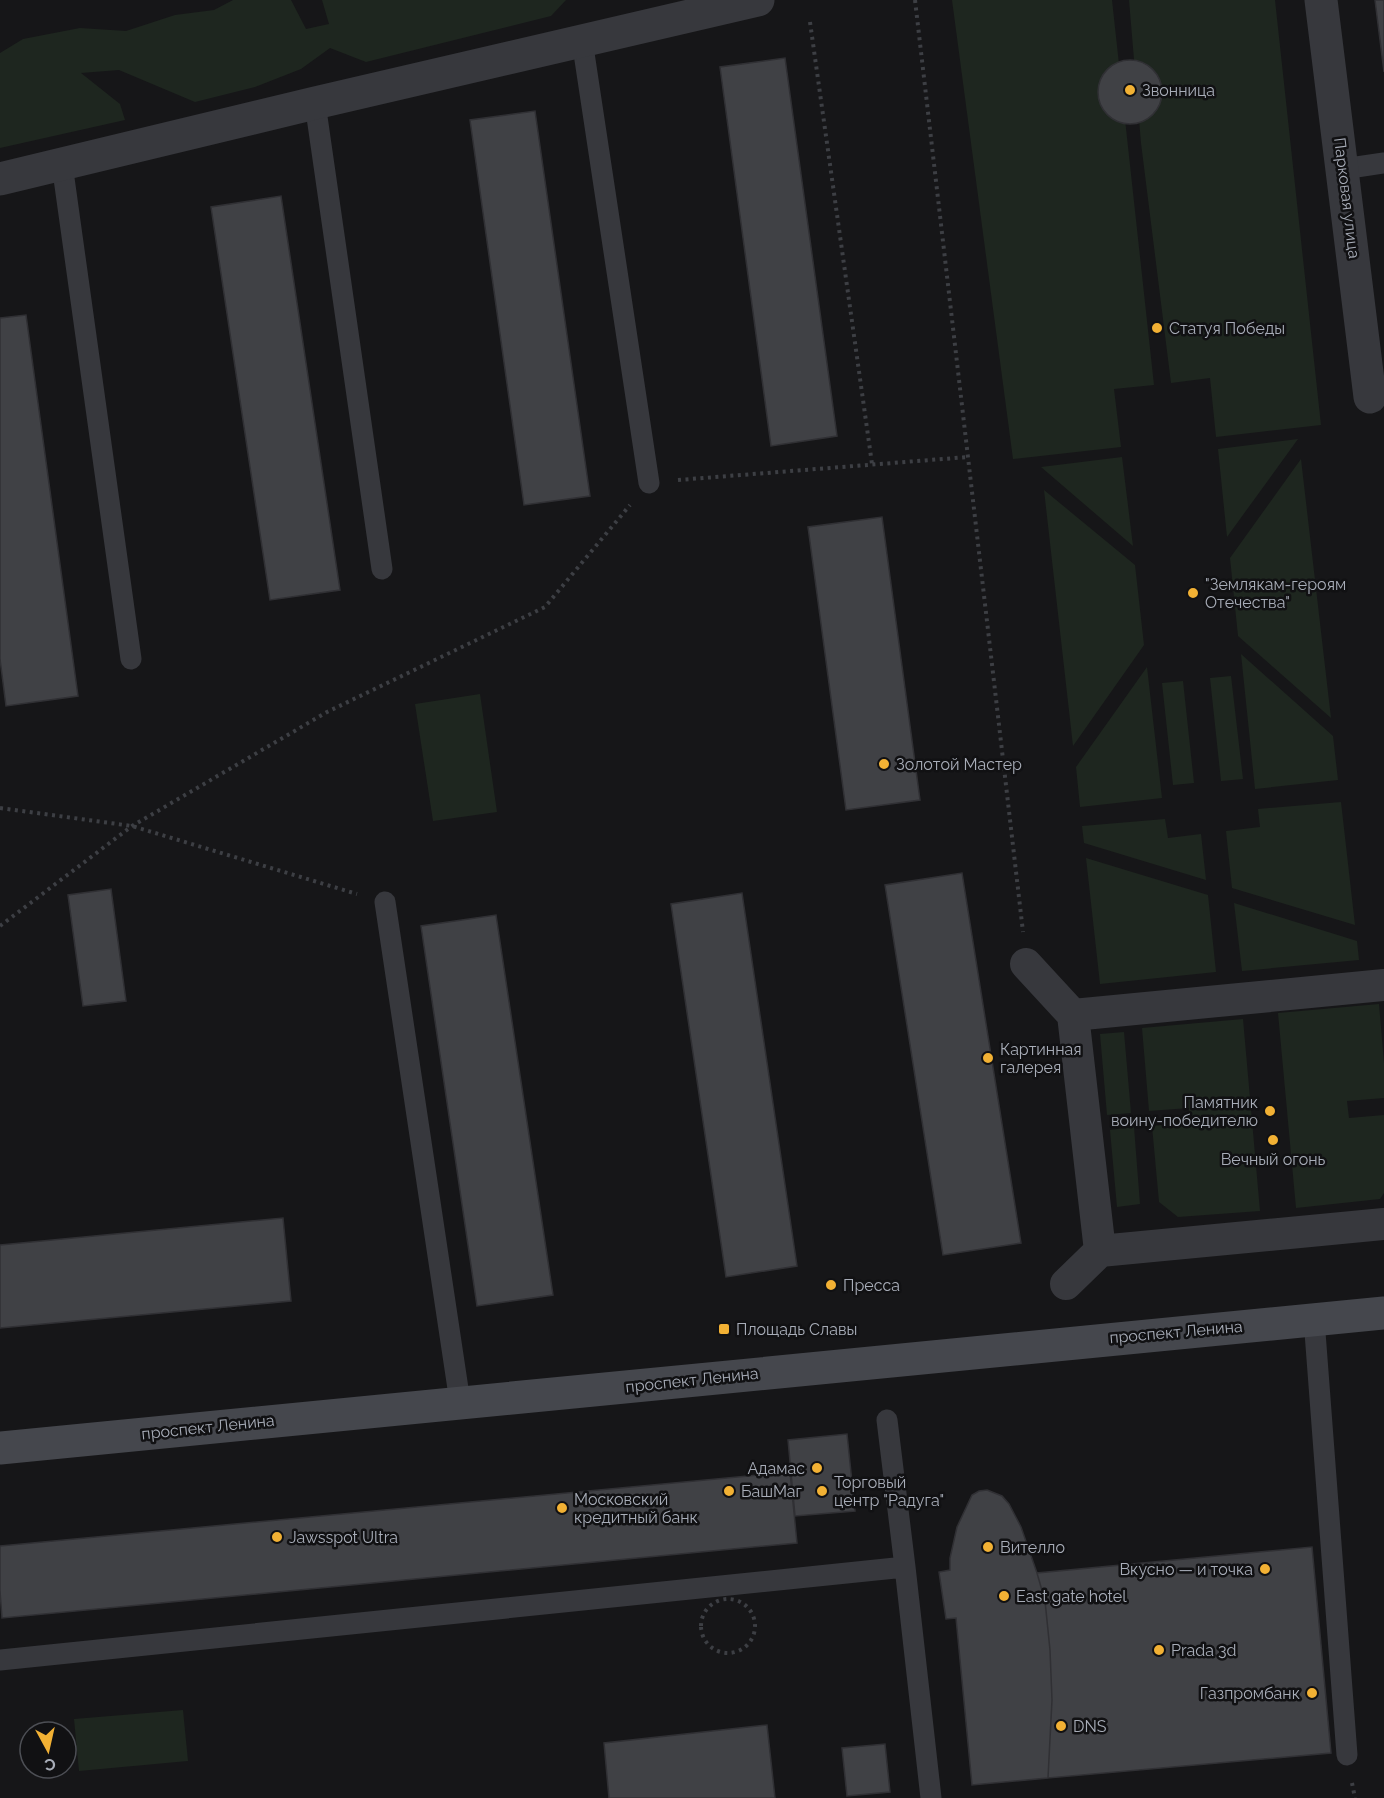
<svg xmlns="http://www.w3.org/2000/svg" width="1384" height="1798" viewBox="0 0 1384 1798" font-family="Raleway,sans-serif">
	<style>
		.green { fill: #1e261f }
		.building { fill: #404145; stroke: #303034; stroke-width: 1.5 }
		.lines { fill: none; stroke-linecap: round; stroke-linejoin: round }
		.path { stroke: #3d3f44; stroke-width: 4; stroke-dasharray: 3 4.5; stroke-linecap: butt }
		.service { stroke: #37383d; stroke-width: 21 }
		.pedestrian { stroke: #37383d; stroke-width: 32 }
		.minor { stroke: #37383d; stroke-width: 33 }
		.secondary { stroke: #45474d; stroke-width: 33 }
		.poi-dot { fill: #f2b134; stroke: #111113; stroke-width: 2 }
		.labels { text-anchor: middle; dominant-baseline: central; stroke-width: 5; stroke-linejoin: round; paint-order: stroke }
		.poi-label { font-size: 16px; fill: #a8adb8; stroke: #111113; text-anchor: start }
		.street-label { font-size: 16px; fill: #a8adb8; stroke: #111113 }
	</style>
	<rect width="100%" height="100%" fill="#161618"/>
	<path class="green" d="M233,0H291L306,29L329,24L322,0H566L551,16L366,62L330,48L301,69L255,87L195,102L119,70L81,73L120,104L125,120L0,148V53L23,39L80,28L126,31L175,15L214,10Z
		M952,0H1112L1154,385L1114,389L1121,447L1013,459Z
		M1129,0H1275L1321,425L1216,437L1210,378L1171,383L1141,143Z
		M1298,439L1227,537L1218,449Z
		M1122,457L1133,546L1041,467Z
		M1301,459L1331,718L1238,636L1230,558Z
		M1044,490L1135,565L1144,645L1073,746Z
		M1241,654L1333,736L1338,780L1255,789Z
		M1147,667L1162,798L1080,807L1076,767Z
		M1231,676L1243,779L1221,781L1210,678Z
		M1183,681L1194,783L1173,785L1162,683Z
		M480,694L497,812L433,821L415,704Z
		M1341,802L1355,925L1232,888L1226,831L1260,827L1258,809Z
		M1165,819L1168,838L1201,834L1206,880L1084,843L1082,826Z
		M1086,858L1208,895L1216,972L1100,984Z
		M1234,903L1357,941L1359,960L1242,971Z
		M1379,1004L1384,1063V1098L1347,1101L1349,1118L1384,1115V1193L1380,1199L1296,1208L1278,1013Z
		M1243,1019L1260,1211L1178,1217L1159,1202L1152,1126L1190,1123L1189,1108L1149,1111L1142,1028Z
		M1124,1032L1131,1113L1107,1115L1100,1034Z
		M1134,1127L1140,1204L1117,1207L1110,1130Z
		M183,1710L188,1761L79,1771L74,1719Z"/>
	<path class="building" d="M1375,0H1384V72Z
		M785,58L837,436L771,446L720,67Z
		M1098 92a32 32 0 1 1 64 0a32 32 0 1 1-64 0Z
		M535,111L590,496L524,505L470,120Z
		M281,196L340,590L270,600L211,207Z
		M26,315L78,696L6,706L0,659V318Z
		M882,517L920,800L846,810L808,527Z
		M962,873L1021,1243L943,1255L885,885Z
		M111,889L126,1001L83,1006L68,895Z
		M742,893L797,1266L726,1277L671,904Z
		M496,915L553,1295L477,1306L421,926Z
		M283,1218L291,1301L0,1328V1245Z
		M847,1434L855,1511L795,1516L788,1440Z
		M790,1472L797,1543L2,1618L0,1591V1546Z
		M987,1490L1002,1496L1009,1504L1021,1527L1037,1573L1045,1601L1050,1650L1052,1700L1048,1778L972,1785L956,1618L946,1619L939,1572L950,1570V1558L957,1527L972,1495L979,1491Z
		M1312,1547L1331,1753L1048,1778L1052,1700L1050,1650L1045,1601L1037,1573Z
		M767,1725L775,1798H609L604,1743Z
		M885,1744L890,1792L847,1796L842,1748Z"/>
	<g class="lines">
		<path class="path" d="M915,0L1023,932
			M810,22L872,464
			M678,480L968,457
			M0,808L132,826L357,894
			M0,926L132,826L327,712L545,607L630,505
			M701 1626a27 27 0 1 1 54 0a27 27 0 1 1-54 0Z
			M1352,1783L1355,1798"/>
		<path class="service" d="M582,40L649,483
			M315,103L382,569
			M62,164L131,659
			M1343,169L1384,163
			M385,902L460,1402
			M1314,1319L1347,1755
			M905,1567L931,1798
			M0,1660L905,1567L887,1420"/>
		<path class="pedestrian" d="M1026,964L1073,1015
			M1384,985L1073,1015L1100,1251L1384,1224
			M1066,1284L1100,1251"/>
		<path class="minor" d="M1321,0L1370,397
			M0,179L315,103L758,0"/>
		<path class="secondary" d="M0,1448L1384,1313"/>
	</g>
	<g class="poi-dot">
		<circle cx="1130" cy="90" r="6"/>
		<circle cx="1157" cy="328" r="6"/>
		<circle cx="1193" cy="593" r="6"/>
		<circle cx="884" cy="764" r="6"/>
		<circle cx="988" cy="1058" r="6"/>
		<circle cx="1270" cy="1111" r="6"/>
		<circle cx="1273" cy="1140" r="6"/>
		<circle cx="831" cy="1285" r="6"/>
		<rect x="718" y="1323" width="12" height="12" rx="3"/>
		<circle cx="817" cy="1468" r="6"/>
		<circle cx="729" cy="1491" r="6"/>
		<circle cx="822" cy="1491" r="6"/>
		<circle cx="562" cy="1508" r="6"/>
		<circle cx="277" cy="1537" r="6"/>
		<circle cx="988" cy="1547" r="6"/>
		<circle cx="1265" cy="1569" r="6"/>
		<circle cx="1004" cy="1596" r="6"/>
		<circle cx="1159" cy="1650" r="6"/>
		<circle cx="1312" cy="1693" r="6"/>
		<circle cx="1061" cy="1726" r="6"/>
	</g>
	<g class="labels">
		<g class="poi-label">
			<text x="1142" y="90">Звонница</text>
			<text x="1169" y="328">Статуя Победы</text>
			<text x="1205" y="584">"Землякам-героям<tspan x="1205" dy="18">Отечества"</tspan></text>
			<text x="896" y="764">Золотой Мастер</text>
			<text x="1000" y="1049">Картинная<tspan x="1000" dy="18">галерея</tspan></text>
			<text x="1258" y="1102" text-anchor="end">Памятник<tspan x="1258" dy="18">воину-победителю</tspan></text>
			<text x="1273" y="1159" text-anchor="middle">Вечный огонь</text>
			<text x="843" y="1285">Пресса</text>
			<text x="736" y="1329">Площадь Славы</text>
			<text x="805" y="1468" text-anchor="end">Адамас</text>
			<text x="834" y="1482">Торговый<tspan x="834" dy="18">центр "Радуга"</tspan></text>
			<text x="741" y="1491">БашМаг</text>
			<text x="574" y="1499">Московский<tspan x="574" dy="18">кредитный банк</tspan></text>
			<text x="289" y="1537">Jawsspot Ultra</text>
			<text x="1000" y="1547">Вителло</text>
			<text x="1253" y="1569" text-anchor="end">Вкусно — и точка</text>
			<text x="1016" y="1596">East gate hotel</text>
			<text x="1171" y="1650">Prada 3d</text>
			<text x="1300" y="1693" text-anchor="end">Газпромбанк</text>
			<text x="1073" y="1726">DNS</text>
		</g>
		<g class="street-label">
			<text transform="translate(1347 198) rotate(83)">Парковая улица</text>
			<text transform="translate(1176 1332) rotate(-5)">проспект Ленина</text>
			<text transform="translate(692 1380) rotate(-6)">проспект Ленина</text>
			<text transform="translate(208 1427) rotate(-6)">проспект Ленина</text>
		</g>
	</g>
	<g transform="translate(48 1750) rotate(172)"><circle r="28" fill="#111113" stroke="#4d4f55" stroke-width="1.5"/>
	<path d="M0-4.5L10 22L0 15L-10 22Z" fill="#f2b134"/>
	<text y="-9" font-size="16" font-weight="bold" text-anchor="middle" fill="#a8adb8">С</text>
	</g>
</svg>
